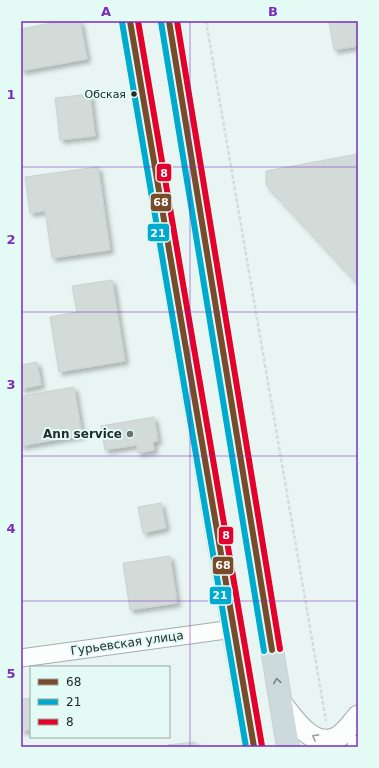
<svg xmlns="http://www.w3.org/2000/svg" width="379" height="768" viewBox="0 0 379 768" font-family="'DejaVu Sans',sans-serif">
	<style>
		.building { fill: #d3dbd8; stroke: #c9d2ce; filter: url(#shadow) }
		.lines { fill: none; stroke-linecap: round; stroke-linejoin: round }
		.minor-casing { stroke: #a4aeab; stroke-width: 19 }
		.tertiary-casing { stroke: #a4aeab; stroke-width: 23 }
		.trunk-casing { stroke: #cbd1d0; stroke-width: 24 }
		.path { stroke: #d6dbd9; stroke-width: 2.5; stroke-dasharray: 4 2; stroke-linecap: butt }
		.minor { stroke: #fcfefd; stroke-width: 17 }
		.tertiary { stroke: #fcfefd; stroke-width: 21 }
		.trunk { stroke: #ccdadb; stroke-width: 22 }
		.bus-1-casing { stroke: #e3faf5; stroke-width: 9 }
		.bus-2-casing { stroke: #e3faf5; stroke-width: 9 }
		.bus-3-casing { stroke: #e3faf5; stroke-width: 9 }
		.bus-1 { stroke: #7a4b2a; stroke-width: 6 }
		.bus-2 { stroke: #00a9ce; stroke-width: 6 }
		.bus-3 { stroke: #e4002b; stroke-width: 6 }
		.oneway { stroke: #788382 }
		.oneway2 { stroke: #9aa09e }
		.grid { fill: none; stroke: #7b2cbf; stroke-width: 1; stroke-opacity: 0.55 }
		.bus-dot { fill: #232c2a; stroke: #e3faf5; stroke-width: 1.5 }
		.poi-dot { fill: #687270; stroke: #e3faf5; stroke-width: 1.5 }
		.labels { text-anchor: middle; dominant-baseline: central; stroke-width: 4; stroke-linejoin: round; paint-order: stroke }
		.bus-label { font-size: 11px; fill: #232c2a; stroke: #e3faf5; text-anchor: end }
		.poi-label { font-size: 12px; font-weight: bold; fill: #232c2a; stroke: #e3faf5; text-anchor: end }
		.street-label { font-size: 12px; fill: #232c2a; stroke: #e3faf5 }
		.line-badge { stroke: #e3faf5; stroke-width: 1.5 }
		.badge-label { font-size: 11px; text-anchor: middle; font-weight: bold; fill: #fff }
		.neatline { fill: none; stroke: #7b2cbf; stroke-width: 1.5 }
		.grid-label { font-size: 13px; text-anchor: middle; font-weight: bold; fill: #7b2cbf }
	</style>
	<defs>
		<filter id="shadow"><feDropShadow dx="3.5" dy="3.5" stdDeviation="2" flood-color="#0004"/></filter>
	</defs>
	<rect width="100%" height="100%" fill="#e8f5f2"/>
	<path class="building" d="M61,21H80L87,59L21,71V29Z
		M329,21H358V46L334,50Z
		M90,94L95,136L60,140L55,98Z
		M358,154V284L266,185V171Z
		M98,167L110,250L52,258L45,211L30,213L25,177Z
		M112,280L125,361L59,372L50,317L77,312L72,286Z
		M37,362L41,385L21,389V365Z
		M74,387L82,435L21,446V396Z
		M154,417L158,441L153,442L154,450L138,453L137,445L105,450L101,426Z
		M161,503L166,528L143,533L138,507Z
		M170,556L177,603L130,610L123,563Z
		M31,698V730L21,731V699Z
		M195,742L196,747H168V745Z"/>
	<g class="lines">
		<g class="minor-casing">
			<path id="minor" d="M21,658L233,629"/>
		</g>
		<g class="tertiary-casing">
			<path id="tertiary" d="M281,703C294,719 314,751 338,737C346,732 352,723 358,716
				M358,747V746"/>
		</g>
		<g class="trunk-casing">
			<path id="trunk" d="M130,21L233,629L254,747
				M169,21L288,747"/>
		</g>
		<path class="path" d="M206,21L326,721"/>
		<use href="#minor" class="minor"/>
		<use href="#tertiary" class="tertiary"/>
		<use href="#trunk" class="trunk"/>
		<g class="bus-1-casing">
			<path id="bus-1" d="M130,21L254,747
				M169,21L272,650"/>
		</g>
		<g class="bus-2-casing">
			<path id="bus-2" d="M122,22L246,747
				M161,22L264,651"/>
		</g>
		<g class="bus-3-casing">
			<path id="bus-3" d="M138,21L262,746
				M177,21L280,649"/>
		</g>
		<use href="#bus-1" class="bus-1"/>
		<use href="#bus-2" class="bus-2"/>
		<use href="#bus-3" class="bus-3"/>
	</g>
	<defs><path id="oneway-chevron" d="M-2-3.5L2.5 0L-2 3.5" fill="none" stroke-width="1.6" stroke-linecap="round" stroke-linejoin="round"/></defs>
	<use class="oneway" href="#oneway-chevron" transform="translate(277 681) rotate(-99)"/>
	<use class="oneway2" href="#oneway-chevron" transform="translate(315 737) rotate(-151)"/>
	<path class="grid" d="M190,21V747M21,167H358M21,312H358M21,456H358M21,601H358"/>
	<circle class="bus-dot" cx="134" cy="94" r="3.5"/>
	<circle class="poi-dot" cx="130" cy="434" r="4"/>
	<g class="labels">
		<g class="bus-label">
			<text x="126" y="94">Обская</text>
		</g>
		<g class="poi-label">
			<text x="122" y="434">Ann service</text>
		</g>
		<g class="street-label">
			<text transform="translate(127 643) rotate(-8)">Гурьевская улица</text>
		</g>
	</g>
	<g class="line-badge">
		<rect x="156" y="163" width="16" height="19" rx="4" fill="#e4002b"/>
		<rect x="150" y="193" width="22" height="19" rx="4" fill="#7a4b2a"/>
		<rect x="147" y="223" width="23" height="19" rx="4" fill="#00a9ce"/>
		<rect x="218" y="526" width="16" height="19" rx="4" fill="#e4002b"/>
		<rect x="212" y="556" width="22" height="19" rx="4" fill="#7a4b2a"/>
		<rect x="209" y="586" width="23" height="19" rx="4" fill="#00a9ce"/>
	</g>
	<g class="badge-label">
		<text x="164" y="177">8</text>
		<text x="161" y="206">68</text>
		<text x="158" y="237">21</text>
		<text x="226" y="539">8</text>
		<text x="223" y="569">68</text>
		<text x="220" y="599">21</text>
	</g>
	<rect width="379" height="768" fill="none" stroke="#e3faf5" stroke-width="44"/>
	<rect x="30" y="666" width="140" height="72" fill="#e3faf5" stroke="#96a8a4"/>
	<rect x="38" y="679" width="20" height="6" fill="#7a4b2a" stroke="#96a8a4"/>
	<text x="66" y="686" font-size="12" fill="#232c2a">68</text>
	<rect x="38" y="699" width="20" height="6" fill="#00a9ce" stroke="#96a8a4"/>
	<text x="66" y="706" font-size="12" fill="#232c2a">21</text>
	<rect x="38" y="719" width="20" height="6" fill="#e4002b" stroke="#96a8a4"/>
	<text x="66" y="726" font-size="12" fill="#232c2a">8</text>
	<rect x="22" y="22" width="335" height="724" class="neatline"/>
	<g class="grid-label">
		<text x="106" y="16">A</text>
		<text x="273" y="16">B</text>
		<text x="11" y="99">1</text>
		<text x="11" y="244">2</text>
		<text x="11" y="389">3</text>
		<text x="11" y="533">4</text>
		<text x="11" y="678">5</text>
	</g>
</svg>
